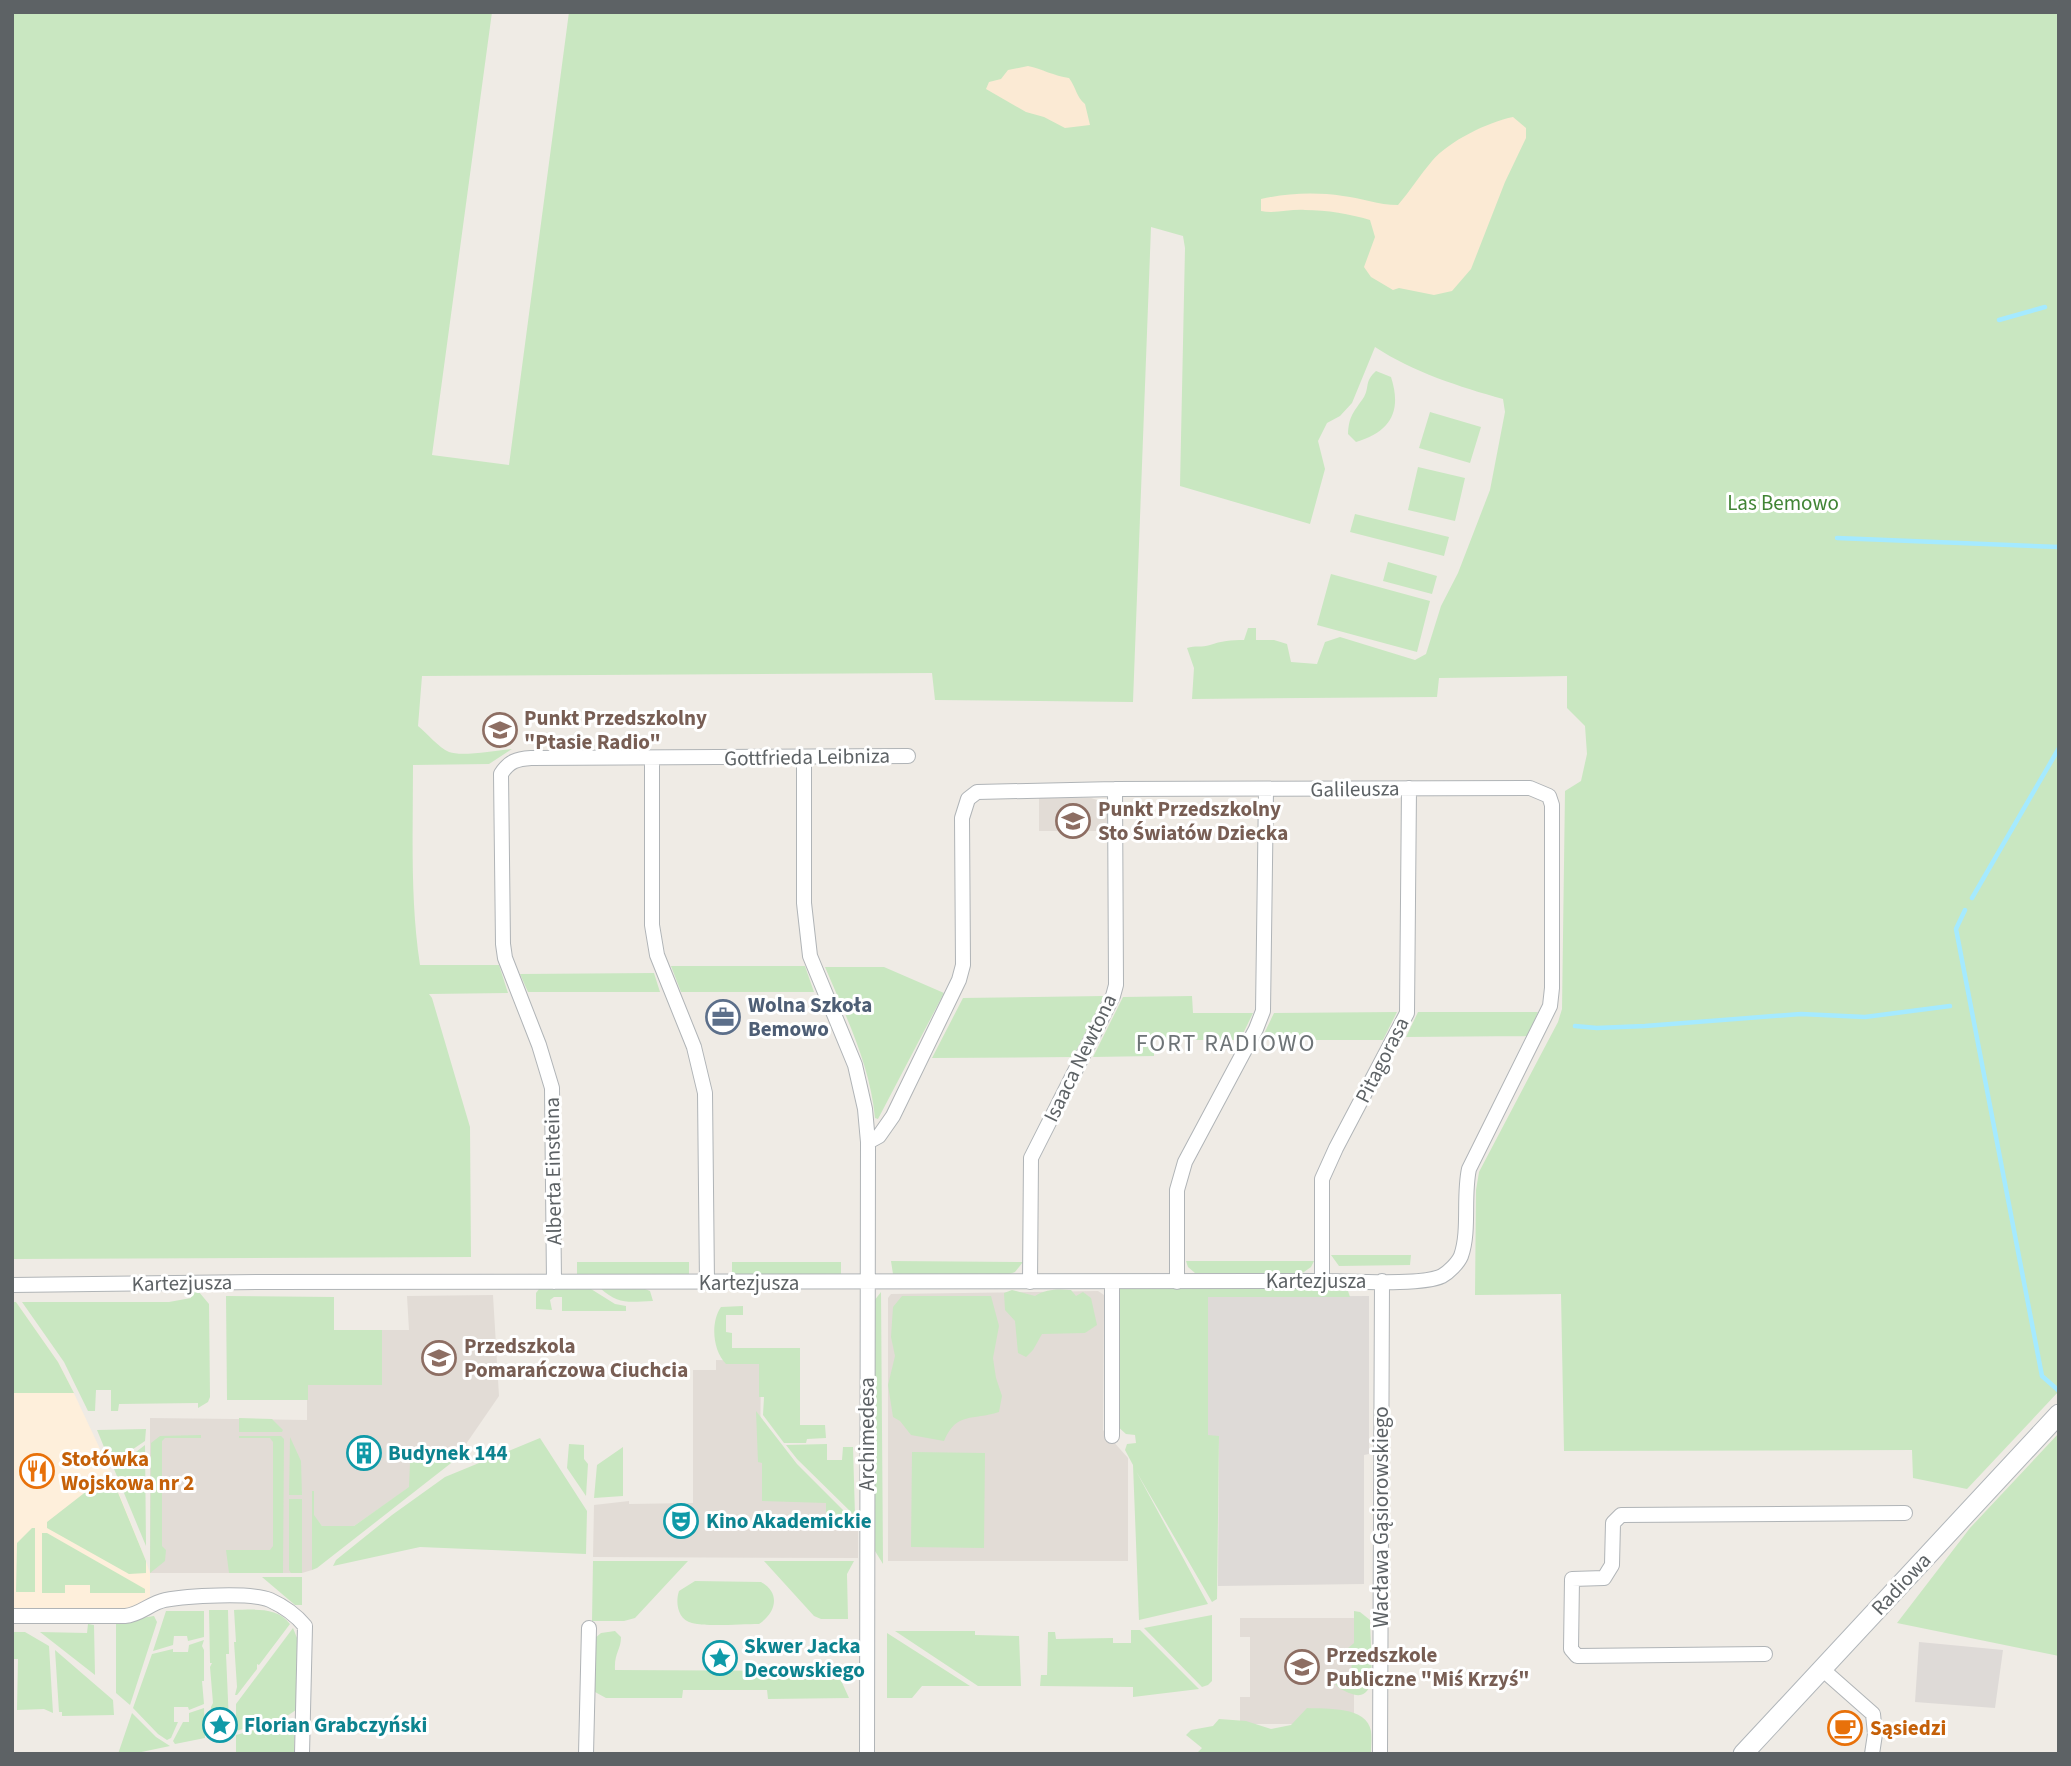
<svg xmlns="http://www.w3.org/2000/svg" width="2071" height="1766" viewBox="0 0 2071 1766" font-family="'Source Sans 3',sans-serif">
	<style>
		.commercial { fill: #feefdb }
		.industrial { fill: #dedad7 }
		.education { fill: #e2dcd6 }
		.green { fill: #c9e7c1 }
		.sand { fill: #fbead4 }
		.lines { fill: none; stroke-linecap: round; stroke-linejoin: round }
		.stream { stroke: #a5eaff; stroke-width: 4.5 }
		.minor-casing { stroke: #b0b4b7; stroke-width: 16 }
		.secondary-casing { stroke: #b1b6ba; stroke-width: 21 }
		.minor { stroke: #fff; stroke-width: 14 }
		.secondary { stroke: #fff; stroke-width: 19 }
		.labels { text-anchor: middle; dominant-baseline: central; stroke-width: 6; stroke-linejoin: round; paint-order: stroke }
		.park-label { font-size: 21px; fill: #418435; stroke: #fff }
		.education-label { font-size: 21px; font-weight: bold; fill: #785e54; stroke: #fff; text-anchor: start }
		.street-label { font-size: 21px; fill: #5d6265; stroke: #fff }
		.service-label { font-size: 21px; font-weight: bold; fill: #4e5e75; stroke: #fff; text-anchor: start }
		.culture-label { font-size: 21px; font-weight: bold; fill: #0d838f; stroke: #fff; text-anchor: start }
		.food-label { font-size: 21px; font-weight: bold; fill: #c56008; stroke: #fff; text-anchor: start }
		.quarter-label { font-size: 24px; letter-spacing: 2px; fill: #6e7477; stroke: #fff }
	</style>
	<rect width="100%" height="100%" fill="#efebe5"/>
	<path class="commercial" d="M12,1302H16L58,1362L71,1387L108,1466L146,1561L150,1573V1597L130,1609L12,1608Z"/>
	<path class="industrial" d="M1369,1296V1454L1364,1455V1584L1218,1586L1219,1436H1208V1297Z
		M1919,1642L2003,1650L1995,1708L1915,1702Z"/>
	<path class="education" d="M1039,798H1091L1100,801L1107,811V831H1039Z
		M1098,1291L1104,1295L1103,1430L1128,1458V1561H888V1298L891,1294Z
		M493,1295L499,1396L455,1460L410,1462V1487L354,1526H322L314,1516V1492H312V1570L302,1573H150V1418L307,1420V1385H382V1330H409L407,1296Z
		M716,1360L761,1361L760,1460L828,1498L858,1524V1558L593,1557L594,1505L629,1501V1504L693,1503V1370H716Z
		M1240,1618H1354V1724H1240V1697H1250V1637H1240Z"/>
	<path class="green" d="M12,12H492L432,455L509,465L569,12H2059V1391L1967,1489L1913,1478L1912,1450L1564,1451L1561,1294L1475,1295L1476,1190L1479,1172L1558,1022L1562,1009L1565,791L1581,781L1587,754L1585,726L1567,708V676L1439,678L1437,697L1192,699L1194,668L1187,648C1195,645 1202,648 1210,645C1221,641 1231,640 1244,640L1248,628H1256V640H1274L1287,644L1291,662L1317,664L1325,642L1340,637L1415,660L1426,654L1441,606L1458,573L1490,490L1505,412L1503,399C1460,387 1413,372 1375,347L1352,403L1340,416L1327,423L1318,441L1325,469L1310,524L1180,486L1185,248L1183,236L1151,227L1133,702L935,700L932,673L422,676L418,726C427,733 439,748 449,752C463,757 495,750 512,749L489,764L413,765C413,831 410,899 420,965H499L508,993L429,994L432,998L470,1127L471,1257L12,1259Z
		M1376,371L1391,377C1402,411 1391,432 1356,442L1348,434C1349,415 1354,412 1364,397C1370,386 1364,382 1376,371Z
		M1430,412L1481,427L1470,463L1419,448Z
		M1418,467L1465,478L1455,521L1408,510Z
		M1355,514L1449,537L1444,556L1350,532Z
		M1388,562L1437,576L1432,594L1383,581Z
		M1331,574L1430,601L1417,652L1317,625Z
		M671,966H805L814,992H681Z
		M825,967H884L944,993L878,1119L875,1118C870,1064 846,1017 825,967Z
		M654,973L660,992H528L520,974Z
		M1104,996L1073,1057L932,1058L963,998Z
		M1192,996L1193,1013H1253L1240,1040H1154V1056L1093,1057L1123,997Z
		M1397,1012L1383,1040H1261L1274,1013Z
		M1418,1012H1538L1528,1036L1406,1037Z
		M1331,1255H1411L1410,1265L1339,1266Z
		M891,1261L1023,1262L1015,1272L1007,1275L893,1274Z
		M1186,1261H1314L1311,1267L1301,1274L1195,1273L1188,1267Z
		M577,1262H689V1276H577Z
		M732,1262H841V1275L732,1276Z
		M1329,1287L1330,1290L1348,1291L1350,1297H1208V1435L1219,1436L1217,1599L1212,1602L1136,1471L1208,1604L1139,1620L1133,1465L1125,1450L1127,1444L1136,1443L1135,1435L1126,1434L1116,1425L1114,1288Z
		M600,1288L645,1289L650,1291L653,1301C628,1302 619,1305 600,1288Z
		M539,1289H591L615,1304L626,1306V1311H562V1297H554L550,1300L552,1310L536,1309V1293Z
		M192,1290L199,1292L209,1304L210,1397L208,1402L198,1408V1403L119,1404L118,1411H111V1390H96L95,1411H88L64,1362L22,1302H169L191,1298Z
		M1012,1290L1035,1296C1046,1289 1058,1289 1071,1290L1076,1296L1083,1292L1091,1298L1097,1325L1085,1333L1042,1334L1033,1350L1026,1357L1018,1353L1015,1321L1005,1310L1004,1293Z
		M881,1292L883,1564L875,1551L874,1301Z
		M226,1296L334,1297V1330H382V1385H308V1400H227Z
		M902,1296H991L999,1326L993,1358L996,1378L1002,1396L999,1412C972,1421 957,1411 944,1441L911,1435L900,1421L893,1417L888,1385L895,1356L891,1337L893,1307Z
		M12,1302H16L58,1362L74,1393H12Z
		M743,1306V1315H726V1332L732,1333V1348H800V1425H825L826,1438L807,1439L806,1443H784L763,1415L764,1397H759V1364H726C713,1351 710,1323 721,1307Z
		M756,1411L797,1464L849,1516H826V1503L762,1501V1463L758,1462Z
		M239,1418L272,1419L283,1430L282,1432H239Z
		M146,1429L145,1441L111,1464L97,1430Z
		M2059,1433V1656L1897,1623L1970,1528Z
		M201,1435V1438H165L162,1441V1546L166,1550L165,1561L150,1573L151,1443L160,1436Z
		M239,1436H281L284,1439L283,1573H229L226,1550H270L273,1546V1442L270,1438H239Z
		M290,1437L301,1461L302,1495H289Z
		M540,1438L587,1511L586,1554L420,1547L333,1566L336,1560L392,1515L445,1477Z
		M569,1444L584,1445V1459L588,1464L586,1496L567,1468Z
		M827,1444V1460H842L843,1447H853L855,1516L797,1459L786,1445Z
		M145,1445L146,1546L114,1469Z
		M623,1447V1496L594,1498L597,1465Z
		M912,1452L985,1453L984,1548L911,1547Z
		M455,1460L317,1568L312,1570V1491H314V1515L322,1526H354L409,1487L410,1462Z
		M110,1473L146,1561V1573L129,1574L47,1528V1522Z
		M289,1499H302V1573H291L289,1570Z
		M32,1528H35V1592H16L17,1543Z
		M42,1533H47L145,1589V1593H90V1585H65V1593H42Z
		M593,1561H688L635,1618L624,1621H592Z
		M764,1561H854L847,1574L848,1619H821L814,1616Z
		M262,1577H302V1605H295Z
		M695,1581L761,1582C781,1593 776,1613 759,1624C741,1624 707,1627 692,1623C678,1620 675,1603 679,1591Z
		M209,1610H228L229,1654H226L229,1723L220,1720L211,1724V1707L213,1703L210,1667L212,1663H210Z
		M234,1610C253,1610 277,1606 290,1624L259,1665L257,1664V1669L237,1695H235L237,1687L234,1642H236Z
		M166,1611H204V1637L188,1641L187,1636H174L173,1645L153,1651Z
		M1354,1611L1360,1612L1370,1620C1370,1633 1374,1679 1369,1688C1364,1697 1357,1696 1349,1693C1343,1690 1339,1689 1335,1684H1348C1354,1675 1352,1658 1347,1649L1354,1643Z
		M1212,1615V1681L1208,1685L1202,1687L1144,1628Z
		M154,1616L157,1622L130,1705L116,1693V1622Z
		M88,1624L94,1625L95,1675L40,1632L87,1633Z
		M293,1628L297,1638L296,1710L284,1718L236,1731V1704Z
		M1131,1630H1140L1199,1689L1133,1697V1687L1040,1686L1041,1675H1047L1048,1632H1055L1056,1639L1113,1638V1643H1131Z
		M615,1631L621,1637C621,1650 614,1653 615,1670L834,1671L835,1667L849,1698L768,1699L767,1690H683L682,1698H606L595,1692L592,1686L594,1639L601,1633Z
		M895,1631H975V1635L1019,1636L1021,1686H978Z
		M12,1632H25L49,1646L53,1713L44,1709L17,1710L18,1659H12Z
		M887,1633L970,1686H922L912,1698H887Z
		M204,1640L202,1646L204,1650V1681H202L204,1704L189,1710L188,1707H174V1722H178L171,1738L167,1740L158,1734L133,1708L152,1654L173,1649V1652H188L189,1645Z
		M55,1650L113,1700L114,1715L62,1716V1712H59Z
		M204,1708L205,1738L175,1744L173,1741L183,1722H189V1713Z
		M1307,1708C1326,1709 1367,1706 1371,1731C1372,1738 1371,1747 1371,1754H1196L1202,1748L1186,1735L1191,1730L1213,1726L1219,1719L1246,1721L1271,1729L1291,1725Z
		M132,1713L156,1737L170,1746L132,1754H118Z
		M295,1719L294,1754H236V1735Z"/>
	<path class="sand" d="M1028,66C1042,69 1054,76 1069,78C1076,87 1076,97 1085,104L1090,125L1065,128L1044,117L1026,112L986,89L989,82L1001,79L1008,70Z
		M1513,117L1526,128V138L1505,182L1471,269L1452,291L1434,295L1399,288L1393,290L1371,277L1364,267L1375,237L1370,220C1350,214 1327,210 1305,210C1290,209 1275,214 1261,211V199C1288,193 1316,192 1343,196C1362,198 1378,205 1398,205C1410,191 1420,175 1432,161C1449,141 1488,122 1513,117Z"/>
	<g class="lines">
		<path class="stream" d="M1999,320L2045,307
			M1837,538L2059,547
			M1972,898L2059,748
			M1965,910L1956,929L2042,1376L2059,1391
			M1575,1026L1597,1028L1645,1026L1801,1014L1865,1017L1950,1006"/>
		<g class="minor-casing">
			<path id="minor" d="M804,757V903L810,956L855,1065L865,1109L868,1142L867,1754
				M652,758V925L657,955L694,1047L705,1093L707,1283
				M1322,1281V1179L1336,1148L1407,1013L1409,788
				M554,1282L552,1088L539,1045L505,958L503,944L501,774C509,761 517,759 531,758L908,756
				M1030,1282L1031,1158L1113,996L1116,985L1115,789
				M1177,1282V1190L1185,1162L1256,1029L1263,1011L1266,790
				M12,1285L258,1282L1322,1281C1349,1281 1421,1286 1442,1276C1449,1272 1458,1263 1461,1256C1470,1231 1463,1196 1469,1169L1550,1006L1552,988V805L1549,796L1530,788L1115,789L977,792L968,799L962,818L963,965L959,980L893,1116L879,1136L868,1142
				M1112,1436V1282
				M12,1616H125C140,1615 150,1603 165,1600C186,1596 252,1592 270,1600C283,1606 296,1615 305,1626L302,1754
				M1765,1654L1577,1656L1571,1649L1572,1579L1604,1578L1612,1565L1613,1523L1621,1515L1905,1513
				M1822,1669L1873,1714L1875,1734L1872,1754
				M586,1754L589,1628
				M1380,1754L1382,1281"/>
		</g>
		<g class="secondary-casing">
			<path id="secondary" d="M1743,1754L2059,1414"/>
		</g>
		<use href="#minor" class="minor"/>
		<use href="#secondary" class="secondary"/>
	</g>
	<defs>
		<g id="school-ring" transform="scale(1.75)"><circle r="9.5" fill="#fff" stroke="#8d6e63" stroke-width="1.5"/><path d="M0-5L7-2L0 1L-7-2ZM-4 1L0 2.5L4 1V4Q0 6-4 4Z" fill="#8d6e63"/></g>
		<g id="office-ring" transform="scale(1.75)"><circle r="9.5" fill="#fff" stroke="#5c6f8a" stroke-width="1.5"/><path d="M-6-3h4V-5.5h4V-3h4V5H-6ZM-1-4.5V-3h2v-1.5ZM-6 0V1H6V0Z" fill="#5c6f8a"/></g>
		<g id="building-ring" transform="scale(1.75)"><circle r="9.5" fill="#fff" stroke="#0f9aa8" stroke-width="1.5"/><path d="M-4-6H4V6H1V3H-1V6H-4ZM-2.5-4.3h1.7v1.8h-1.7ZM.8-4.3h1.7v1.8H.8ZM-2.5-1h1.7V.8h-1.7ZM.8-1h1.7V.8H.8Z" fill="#0f9aa8"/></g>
		<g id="restaurant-ring" transform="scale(1.75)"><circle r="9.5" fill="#fff" stroke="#e8710a" stroke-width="1.5"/><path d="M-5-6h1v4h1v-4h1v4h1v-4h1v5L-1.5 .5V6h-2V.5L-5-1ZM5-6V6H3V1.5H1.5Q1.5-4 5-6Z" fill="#e8710a"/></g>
		<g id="theatre-ring" transform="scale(1.75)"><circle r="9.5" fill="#fff" stroke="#0f9aa8" stroke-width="1.5"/><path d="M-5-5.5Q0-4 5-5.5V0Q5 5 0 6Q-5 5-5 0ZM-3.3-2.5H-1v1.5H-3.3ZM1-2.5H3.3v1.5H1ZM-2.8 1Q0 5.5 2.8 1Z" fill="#0f9aa8"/></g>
		<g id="sight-ring" transform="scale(1.75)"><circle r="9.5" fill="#fff" stroke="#0f9aa8" stroke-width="1.5"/><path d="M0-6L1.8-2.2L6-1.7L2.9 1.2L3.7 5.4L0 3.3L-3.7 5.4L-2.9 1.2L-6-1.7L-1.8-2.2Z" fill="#0f9aa8"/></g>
		<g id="cafe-ring" transform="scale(1.75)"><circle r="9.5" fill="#fff" stroke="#e8710a" stroke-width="1.5"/><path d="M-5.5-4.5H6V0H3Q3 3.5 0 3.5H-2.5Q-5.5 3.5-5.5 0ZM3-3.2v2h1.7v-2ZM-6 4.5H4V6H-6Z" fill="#e8710a"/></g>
	</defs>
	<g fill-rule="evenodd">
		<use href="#school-ring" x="500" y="730"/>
		<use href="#school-ring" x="1073" y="821"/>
		<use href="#office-ring" x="723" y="1017"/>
		<use href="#school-ring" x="439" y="1358"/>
		<use href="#building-ring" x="364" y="1453"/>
		<use href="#restaurant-ring" x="37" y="1471"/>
		<use href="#theatre-ring" x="681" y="1521"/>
		<use href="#sight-ring" x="720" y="1658"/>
		<use href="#school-ring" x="1302" y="1667"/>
		<use href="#sight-ring" x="220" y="1725"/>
		<use href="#cafe-ring" x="1845" y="1728"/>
	</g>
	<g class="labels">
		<g class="park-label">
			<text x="1783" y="503">Las Bemowo</text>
		</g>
		<g class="education-label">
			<text x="524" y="718">Punkt Przedszkolny<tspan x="524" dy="24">"Ptasie Radio"</tspan></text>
			<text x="1098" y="809">Punkt Przedszkolny<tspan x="1098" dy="24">Sto Światów Dziecka</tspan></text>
			<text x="464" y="1346">Przedszkola<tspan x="464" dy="24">Pomarańczowa Ciuchcia</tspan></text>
			<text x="1326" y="1655">Przedszkole<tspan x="1326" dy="24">Publiczne "Miś Krzyś"</tspan></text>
		</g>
		<g class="street-label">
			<text transform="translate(807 757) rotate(-1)">Gottfrieda Leibniza</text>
			<text transform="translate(1355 789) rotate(-1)">Galileusza</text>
			<text transform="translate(1080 1058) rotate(-64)">Isaaca Newtona</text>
			<text transform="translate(1382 1060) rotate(-63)">Pitagorasa</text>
			<text transform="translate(553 1171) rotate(-91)">Alberta Einsteina</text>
			<text x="1316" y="1281">Kartezjusza</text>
			<text transform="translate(182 1283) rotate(-1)">Kartezjusza</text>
			<text x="749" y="1283">Kartezjusza</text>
			<text transform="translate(867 1434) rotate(-90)">Archimedesa</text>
			<text transform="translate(1381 1517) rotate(-90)">Wacława Gąsiorowskiego</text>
			<text transform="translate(1901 1584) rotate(-47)">Radiowa</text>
		</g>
		<g class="service-label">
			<text x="748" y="1005">Wolna Szkoła<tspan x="748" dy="24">Bemowo</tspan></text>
		</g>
		<g class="culture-label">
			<text x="388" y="1453">Budynek 144</text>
			<text x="706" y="1521">Kino Akademickie</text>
			<text x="744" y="1646">Skwer Jacka<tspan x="744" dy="24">Decowskiego</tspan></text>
			<text x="244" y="1725">Florian Grabczyński</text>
		</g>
		<g class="food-label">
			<text x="61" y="1459">Stołówka<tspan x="61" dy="24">Wojskowa nr 2</tspan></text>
			<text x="1870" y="1728">Sąsiedzi</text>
		</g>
		<g class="quarter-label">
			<text x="1226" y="1043">FORT RADIOWO</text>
		</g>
	</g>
	<rect width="2071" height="1766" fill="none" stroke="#5d6265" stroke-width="28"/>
</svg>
